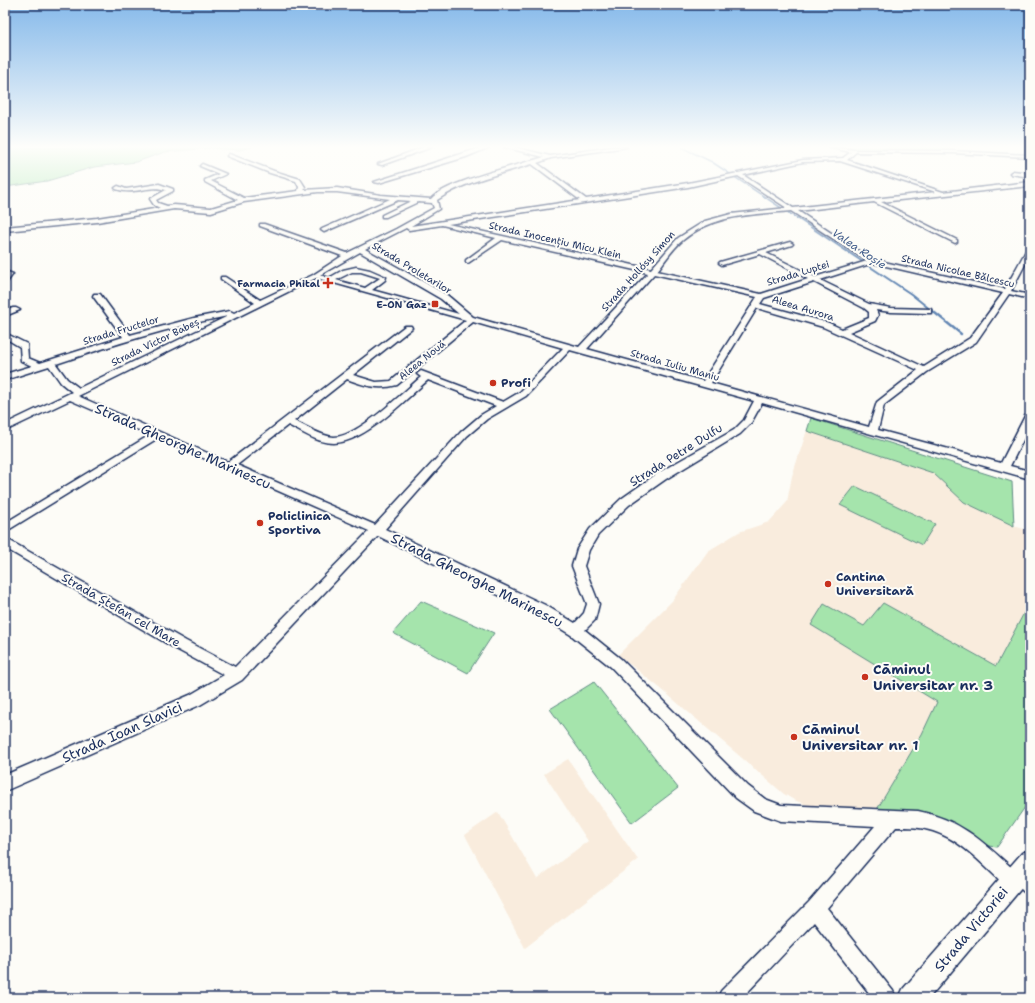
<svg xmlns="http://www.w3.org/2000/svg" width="1035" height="1003" viewBox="0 0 1035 1003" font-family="'Shantell Sans',sans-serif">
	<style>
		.built { fill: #f9ecdd }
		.green { fill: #a5e4ac; stroke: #608a85 }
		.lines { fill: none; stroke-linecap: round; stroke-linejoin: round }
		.stream-far2 { stroke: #6286b3; stroke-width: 1.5 }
		.stream-far1 { stroke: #6286b3; stroke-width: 2 }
		.stream { stroke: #6286b3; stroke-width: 2.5 }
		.minor-casing { stroke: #1b2f5e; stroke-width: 3 }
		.tertiary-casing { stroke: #1b2f5e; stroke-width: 3 }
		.minor { fill: #fdfcf7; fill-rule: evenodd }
		.tertiary { fill: #fdfcf7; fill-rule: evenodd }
		.poi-dot { fill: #c8321e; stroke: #fdfcf7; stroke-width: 1.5 }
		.labels { text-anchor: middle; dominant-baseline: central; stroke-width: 4; stroke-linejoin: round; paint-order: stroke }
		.far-street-label { font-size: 10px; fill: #1b2f5e; stroke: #fdfcf7 }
		.far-poi-label { font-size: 10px; font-weight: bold; fill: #1b2f5e; stroke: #fdfcf7; text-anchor: end }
		.far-water-label { font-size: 11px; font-style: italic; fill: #3e5a89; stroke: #fdfcf7 }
		.poi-label { font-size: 12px; font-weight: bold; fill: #1b2f5e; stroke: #fdfcf7; text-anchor: start }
		.street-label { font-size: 12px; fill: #1b2f5e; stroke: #fdfcf7 }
		.near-street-label { font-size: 14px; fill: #1b2f5e; stroke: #fdfcf7 }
		.near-poi-label { font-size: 14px; font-weight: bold; fill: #1b2f5e; stroke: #fdfcf7; text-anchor: start }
	</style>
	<rect width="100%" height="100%" fill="#fdfcf7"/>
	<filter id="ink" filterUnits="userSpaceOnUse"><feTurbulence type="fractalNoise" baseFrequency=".025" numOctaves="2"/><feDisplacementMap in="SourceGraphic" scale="8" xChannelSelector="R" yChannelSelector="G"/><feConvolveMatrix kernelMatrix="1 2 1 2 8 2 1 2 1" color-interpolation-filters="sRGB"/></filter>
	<g filter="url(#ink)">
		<path class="built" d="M811,418L1012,482L1014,526L1030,531V800L997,847L988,846L968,836L812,807L794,800L784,794L660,688L618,655L672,601L708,551L739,532L769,522L787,502L792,476Z
			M568,759L638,860L525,948L465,835L498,812L537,879L588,841L544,774Z"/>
		<path class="green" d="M5,147H252L239,150L211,148L165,152L136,162L94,167L47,181L5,187Z
			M835,147H947L958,152L853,150Z
			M811,418L1012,482L1014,526L964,502L933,473L807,431Z
			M855,486L935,524L922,545L840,505Z
			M421,601L494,633L468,673L393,633Z
			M883,603L996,666L1025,611L1030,614V800L997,847L988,846L968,836L876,811L922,734L937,702L811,625L824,604L864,626Z
			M594,682L678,788L632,823L550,709Z"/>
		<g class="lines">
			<path class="stream-far2" d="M681,147L712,162L798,219"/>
			<path class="stream-far1" d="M797,218L911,294L931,310"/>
			<path class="stream" d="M930,309L961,334"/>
			<g class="minor-casing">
				<path id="minor" d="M424,147H432L382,165L378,164Z
					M483,147H490L466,157L379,183L374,182Z
					M504,147H514L550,156L611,147H627L551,158L537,163L586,199L688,183L803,160L843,158L851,152L827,147L855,150L953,151L1030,155V157L953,153L856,152L847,160L943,192L1030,182V186L881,202L957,240V242L955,243L874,202L798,211L857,250L875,260L1005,289L1027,249L1030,247V255L1011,291L1030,295V299L1009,294L976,342L927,372L884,405L878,430L1001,463L1025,416L1030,413V426L1010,466L1030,471V479L762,403L751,423L740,434L666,479L629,505L598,535L589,550L584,566L599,604L595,620L585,630L621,659L748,786L765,799L781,805L918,811C960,820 981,840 1012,868L1018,865L1024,868L1030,873V895L1024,892L1018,886L1012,889L1006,886C984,866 962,840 933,831C921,827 909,827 896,827L827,908L893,991L896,998H873L814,922L742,998H718L721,991L809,902L875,826L781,821L754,811L736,798L611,667L571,635L535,613L378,536L242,680L200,705L5,791V775L190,695L224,675L176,649L5,548V538L186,641L235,667L369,531L158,438L5,532V523L150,435L70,400L5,431V424L72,392L61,383L49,366L5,380V374L32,366L21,361L20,347L5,338V333L27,344L28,358L40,363L123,337L93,296L94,294H100L130,335L194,318L230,311L234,313L255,303L221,279V277H225L260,300L313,275L342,256L260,226V224H264L347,253L396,229L434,208L432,203L418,202L386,217H382V215L411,201L398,200L324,232L321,230L322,229L390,199L337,192H318L244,202L211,212L174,209L97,222L5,231V227L97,218L160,208L154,205L150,199L166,190C149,184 135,196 116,189L115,188L118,186L126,189L159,184L173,189V191L156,200L158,203L167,206L174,205L211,208L238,200L205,182V180L219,174L200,166L202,164L226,174L211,181L244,198L298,191L299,187L296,181L270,173L227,156L229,154L274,171L300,179L305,187L304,190L337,188L381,195L431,199C447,181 519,165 544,157ZM840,161L936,192L793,208L743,175L803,162ZM532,164L580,200L411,226L439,209L437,200C465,181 500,174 532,164ZM738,176L787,208L731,214L705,221L678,238L651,269L448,224L688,187ZM791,211L867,261L815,277L766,253L792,245L793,244L790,242L720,262L719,263L722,265L760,254L808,279L761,294L657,271C665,261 673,248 683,240C714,214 752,215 791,211ZM442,225L496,238L466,260V262L468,263L502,240L648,273L579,347L473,317L447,295L365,249L406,228L409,230ZM360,252L441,299L459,314L372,290L385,280L386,277L370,270L356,267L343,270L329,278L320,275ZM873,263L1003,293L970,338L924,367L849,332L875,321L878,315L876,310L891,312L928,313H931V309L891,308L869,304L820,280ZM352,272H361L380,278L365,288L336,280ZM654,274L757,297L703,381L587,349ZM316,278L466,320L391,381L376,382L353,375L412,328L411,326H405L228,462L78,396ZM814,282L864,308L869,312V318L842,329L829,323L760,304L764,298ZM757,308L823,327L918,370L877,402L869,427L711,383ZM228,316L79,388L67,379L56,364C113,345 169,327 228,316ZM473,322L563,348L520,392L503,402L421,371L417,374L421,377C402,393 358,437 334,437C320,436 306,426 294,421L347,379C365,386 379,390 397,385ZM570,350L754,401L744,420L734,430L658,473L621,499L590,529L577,549L572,566L587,604L584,613L575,623L545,605L385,529L467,436L487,419L526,396ZM428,380L496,406L481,415L461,432L375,525L237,465L288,425C302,432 318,443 334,443C364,443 406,399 428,380Z
					M1013,171L1030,173V177L1011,174L1010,173Z
					M5,271L13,274L7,282L5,283Z
					M13,308H16L20,310L5,316V311Z"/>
			</g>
			<g class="tertiary-casing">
				<path id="tertiary" d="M1030,850V878L929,998H899L903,989L1022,853Z"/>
			</g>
			<use href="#minor" class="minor"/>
			<use href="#tertiary" class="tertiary"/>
		</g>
	</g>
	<linearGradient id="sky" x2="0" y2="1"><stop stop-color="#85b9ea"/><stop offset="0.51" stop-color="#fefefb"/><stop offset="1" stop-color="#fefefb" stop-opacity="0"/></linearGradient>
	<rect width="1035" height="288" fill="url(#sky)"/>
	<g class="poi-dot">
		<path d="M326 277h4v4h4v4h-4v4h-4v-4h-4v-4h4z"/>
		<rect x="431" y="300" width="8" height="8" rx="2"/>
		<circle cx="493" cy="383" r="4"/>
		<circle cx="260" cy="523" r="4"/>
		<circle cx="828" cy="584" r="4"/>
		<circle cx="865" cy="677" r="4"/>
		<circle cx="794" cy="737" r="4"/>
	</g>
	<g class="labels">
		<g class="far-street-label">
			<text transform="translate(555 240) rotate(13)">Strada Inocențiu Micu Klein</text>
			<text transform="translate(412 268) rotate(31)">Strada Proletarilor</text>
			<text transform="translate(638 271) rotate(-48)">Strada Hollósy Simon</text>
			<text transform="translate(958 271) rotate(13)">Strada Nicolae Bălcescu</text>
			<text transform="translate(798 273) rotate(-17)">Strada Luptei</text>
			<text transform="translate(803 308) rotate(17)">Aleea Aurora</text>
			<text transform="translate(121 330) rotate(-17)">Strada Fructelor</text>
			<text transform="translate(155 342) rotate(-26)">Strada Victor Babeș</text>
			<text transform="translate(422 360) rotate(-39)">Aleea Nouă</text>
			<text transform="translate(675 365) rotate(16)">Strada Iuliu Maniu</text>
		</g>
		<g class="far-poi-label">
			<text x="320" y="283">Farmacia Phital</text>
			<text x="427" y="304">E-ON Gaz</text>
		</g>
		<g class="far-water-label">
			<text transform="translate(859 249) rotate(34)">Valea Roșie</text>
		</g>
		<g class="poi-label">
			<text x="501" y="383">Profi</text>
			<text x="268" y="516">Policlinica<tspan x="268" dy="14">Sportiva</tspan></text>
			<text x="836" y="577">Cantina<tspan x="836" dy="14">Universitară</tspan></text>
		</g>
		<g class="street-label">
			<text transform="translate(676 455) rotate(-32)">Strada Petre Dulfu</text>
			<text transform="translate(121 610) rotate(30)">Strada Ștefan cel Mare</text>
		</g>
		<g class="near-street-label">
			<text transform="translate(183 446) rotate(24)">Strada Gheorghe Marinescu</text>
			<text transform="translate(477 580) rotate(27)">Strada Gheorghe Marinescu</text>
			<text transform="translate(122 732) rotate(-24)">Strada Ioan Slavici</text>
			<text transform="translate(971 929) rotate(-50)">Strada Victoriei</text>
		</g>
		<g class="near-poi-label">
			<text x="873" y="669">Căminul<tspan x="873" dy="16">Universitar nr. 3</tspan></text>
			<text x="802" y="729">Căminul<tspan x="802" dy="16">Universitar nr. 1</tspan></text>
		</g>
	</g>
	<rect width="1035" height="1003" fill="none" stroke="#fdfcf7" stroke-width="20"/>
	<rect x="10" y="10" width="1015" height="983" fill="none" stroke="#1b2f5e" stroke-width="1.5" filter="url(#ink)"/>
</svg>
